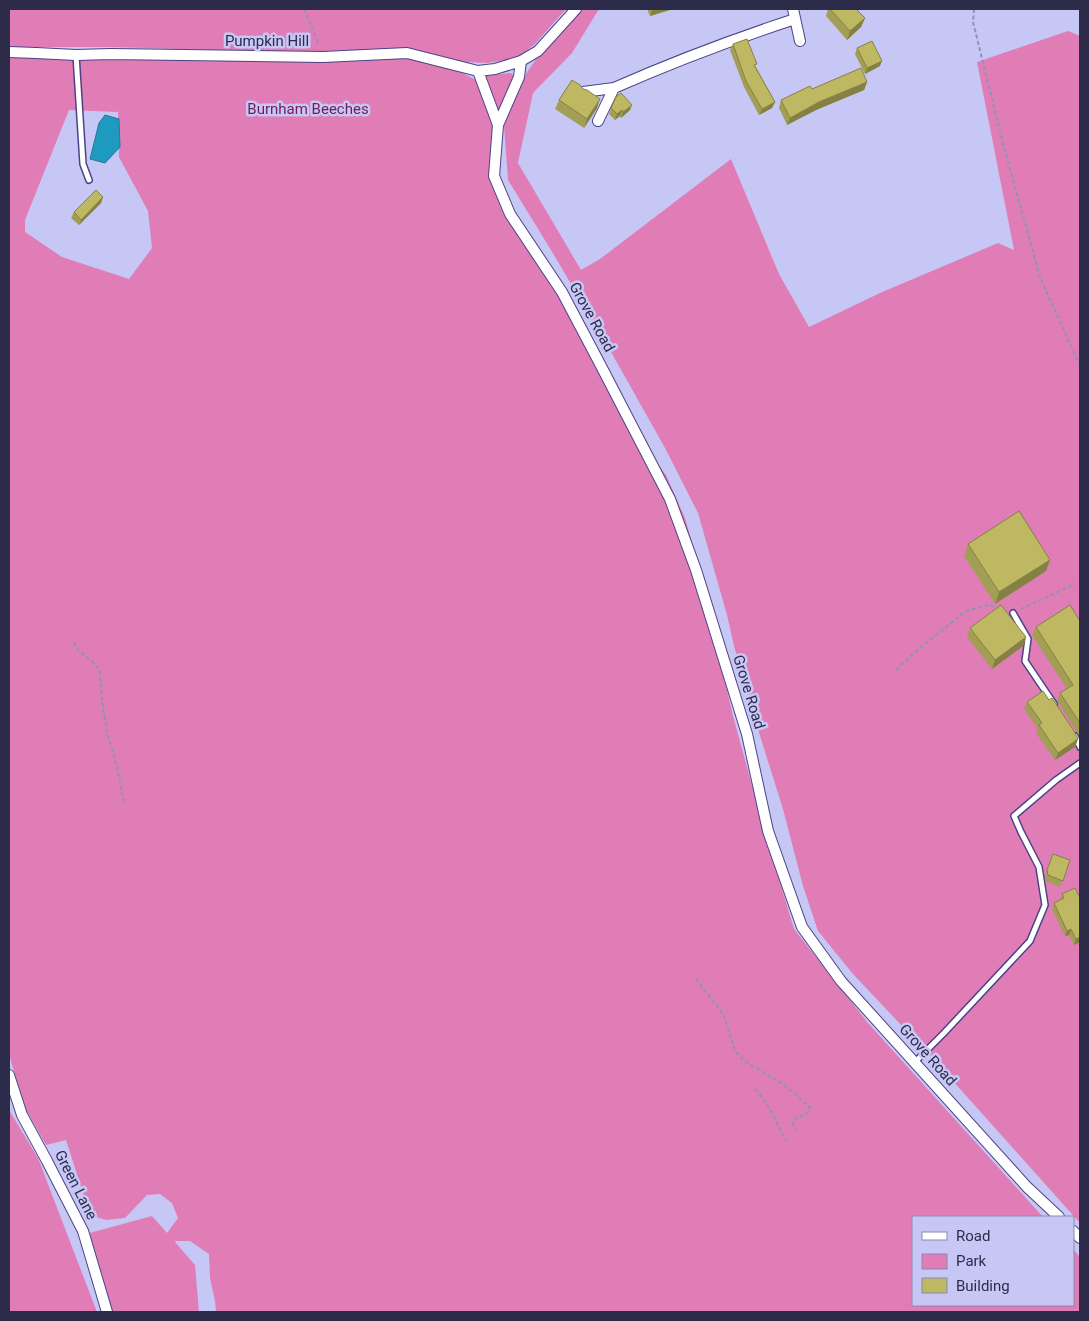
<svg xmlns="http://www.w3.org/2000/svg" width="1089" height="1321" viewBox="0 0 1089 1321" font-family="Roboto,sans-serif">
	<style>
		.green { fill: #e07db6; fill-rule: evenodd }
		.water { fill: #1e99c0; stroke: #22789d }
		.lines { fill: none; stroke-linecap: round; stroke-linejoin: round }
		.service-casing { stroke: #4a4386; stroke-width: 8 }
		.minor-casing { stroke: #4a4386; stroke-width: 12 }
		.path { stroke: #9291bb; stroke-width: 2; stroke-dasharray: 4 2.5; stroke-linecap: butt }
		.service { stroke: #fff; stroke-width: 5 }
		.minor { stroke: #fff; stroke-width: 10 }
		.wall { fill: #a39e55 }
		.shaded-wall { fill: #858145 }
		.building { fill: #beb863; stroke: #858145 }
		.labels { text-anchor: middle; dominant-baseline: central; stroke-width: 5; stroke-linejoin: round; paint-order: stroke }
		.street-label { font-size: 15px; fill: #2d2b4a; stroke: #c7c7f6 }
		.park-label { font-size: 15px; fill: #761b56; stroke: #c7c7f6 }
	</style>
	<rect width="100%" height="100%" fill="#c7c7f6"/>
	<path class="green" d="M9,9H566L535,44L517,58L487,63L465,62L413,49L285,52L111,47H9Z
		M581,9H599L572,53L533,93L518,163L581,270L600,259L731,159L779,274L809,327L880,293L998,243L1014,250L977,62L1068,31L1080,36V1223L935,1061L853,974L818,931L803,886L783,809L755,720L734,646L727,615L698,513L665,448L606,343L551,250L508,180L504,126L527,72L540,54Z
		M9,57L413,59L451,67L478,81L494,122L492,168L495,192L545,261L631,429L666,475L685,518L696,557L733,716L762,822L794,929L868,1023L1043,1217H913V1305H1073V1249L1080,1257V1312H216L215,1301L210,1278L209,1254L190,1241H176L175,1242L195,1265L199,1312H111L86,1234L152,1216L167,1233L178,1218L172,1203L160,1194L147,1195L125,1218L106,1220L90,1215L66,1140L46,1145L26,1110L9,1055ZM69,110L118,112L119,157L148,211L152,248L129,279L62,257L25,232V220Z
		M511,73L515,77L499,112L483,76Z
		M9,1110L38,1158L97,1312H9Z"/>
	<path class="water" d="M105,115L119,119L120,147L105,163L90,159L99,123Z"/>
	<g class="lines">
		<g class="service-casing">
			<path id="service" d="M76,55L83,164L89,180
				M1013,613L1028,639L1025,661L1054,704
				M1075,736L1080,747
				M915,1062L944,1033L1030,941L1045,905L1039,867L1021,832L1014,816L1056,780L1080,763"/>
		</g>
		<g class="minor-casing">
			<path id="minor" d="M793,9L800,41
				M9,52L36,53L76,55L111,54L323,57L407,53L478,71L495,69L521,61L538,51L576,9
				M521,61L519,77L498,125L494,176L510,214L562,292L600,364L670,499L696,570L747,734L768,831L802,927L841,981L1027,1187L1059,1217
				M478,71L498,125
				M614,88C673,62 734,39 795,19
				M583,92L614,88L598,121
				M9,1075L22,1115L47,1161L83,1231L107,1312
				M1073,1231L1080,1238"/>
		</g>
		<path class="path" d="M304,9L319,45
			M974,9L973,22L1005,151L1040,277L1080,366
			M1021,609L1075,584
			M75,642V646L79,651L95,664L99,670L103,706L107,732L117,766L124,804
			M896,670L915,652L966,611L988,605L998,608
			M696,979L723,1014L728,1028L735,1051L743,1060L783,1084L810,1107V1110L806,1114L795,1119L793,1124L796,1130
			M755,1089C769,1104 777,1123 786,1141"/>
		<use href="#service" class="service"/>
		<use href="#minor" class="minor"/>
	</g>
	<path class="wall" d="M647,9H673L650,16Z
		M828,9H856L865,18L861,27L847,40L826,16Z
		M733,44L756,67L775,102L772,108L759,115L744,87L730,50Z
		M857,48L880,66L865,74L855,54Z
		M867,82L864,90L816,110L787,125L779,108L781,100L812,89Z
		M559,100L597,108L584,128L555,109Z
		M611,108L630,110L621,118L620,116L615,120L609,114Z
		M103,197L101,203L79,225L71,218L74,212Z
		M968,544L1050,560L1046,571L995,604L964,556Z
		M1080,621V737L1057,701L1060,693L1067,689L1032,635L1036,627Z
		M970,628L1026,637L1023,646L992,669L967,637Z
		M1027,702L1078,739L1075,747L1055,760L1036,733L1038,729L1024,709Z
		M1053,854L1070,860L1060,887L1046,881L1045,876Z
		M1062,894L1080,942L1074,945L1069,935L1065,936L1052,909L1054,903L1060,900Z"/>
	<path class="shaded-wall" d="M657,9H673L650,16L652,10Z
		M865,18L861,27L847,40L850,31Z
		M882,61L880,66L865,74L867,68Z
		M867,82L864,90L816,110L787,125L790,118L819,102Z
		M600,99L597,108L584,128L587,119Z
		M775,102L772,108L759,115L762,109Z
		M632,105L630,110L621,118L623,112Z
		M622,110L620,116L615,120L617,114Z
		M103,197L101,203L79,225L81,220Z
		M1050,560L1046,571L995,604L999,592Z
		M1026,637L1023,646L992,669L995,660Z
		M1078,739L1075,747L1055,760L1058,753Z
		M1071,929L1069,935L1065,936L1067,931Z
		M1080,937V942L1074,945L1076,939Z"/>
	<path class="building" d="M830,9H856L865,18L850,31Z
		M747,39L757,64L754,65L775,102L762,109L746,81L733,44Z
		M872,41L882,61L867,68L857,48Z
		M861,68L867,82L819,102L790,118L781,100L810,86L812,89Z
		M572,80L580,85L583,89L587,90L600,99L587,119L559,100Z
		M621,93L632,105L623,112L622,110L617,114L611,108L616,97Z
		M96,190L103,197L81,220L74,212Z
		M1019,511L1050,560L999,592L968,544Z
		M1001,605L1026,637L995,660L970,628Z
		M1070,605L1080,621V723L1060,693L1073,685L1036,627Z
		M1043,691L1049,700L1052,698L1074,731L1078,739L1058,753L1039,725L1042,723L1027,702Z
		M1053,854L1070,860L1063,881L1048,875L1047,870Z
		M1075,888L1080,898V937L1076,939L1071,929L1067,931L1054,903L1064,898L1062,894Z"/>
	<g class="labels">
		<g class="street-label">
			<text x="267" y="41">Pumpkin Hill</text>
			<text transform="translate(592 317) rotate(61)">Grove Road</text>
			<text transform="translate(749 692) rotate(73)">Grove Road</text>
			<text transform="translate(928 1055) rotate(48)">Grove Road</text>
			<text transform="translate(76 1185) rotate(63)">Green Lane</text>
		</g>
		<g class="park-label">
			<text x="308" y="109">Burnham Beeches</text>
		</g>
	</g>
	<rect width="1089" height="1321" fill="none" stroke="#2d2b4a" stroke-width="20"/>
	<rect x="912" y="1216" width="162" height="90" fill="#c7c7f6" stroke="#8989b1"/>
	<rect x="922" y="1232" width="25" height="8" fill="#ffffff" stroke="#8989b1"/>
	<text x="956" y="1241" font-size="15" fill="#2d2b4a">Road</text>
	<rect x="922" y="1254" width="25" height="15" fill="#e07db6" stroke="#8989b1"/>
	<text x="956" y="1266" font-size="15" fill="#2d2b4a">Park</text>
	<rect x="922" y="1278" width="25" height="15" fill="#beb863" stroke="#8989b1"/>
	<text x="956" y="1291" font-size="15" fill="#2d2b4a">Building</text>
</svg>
